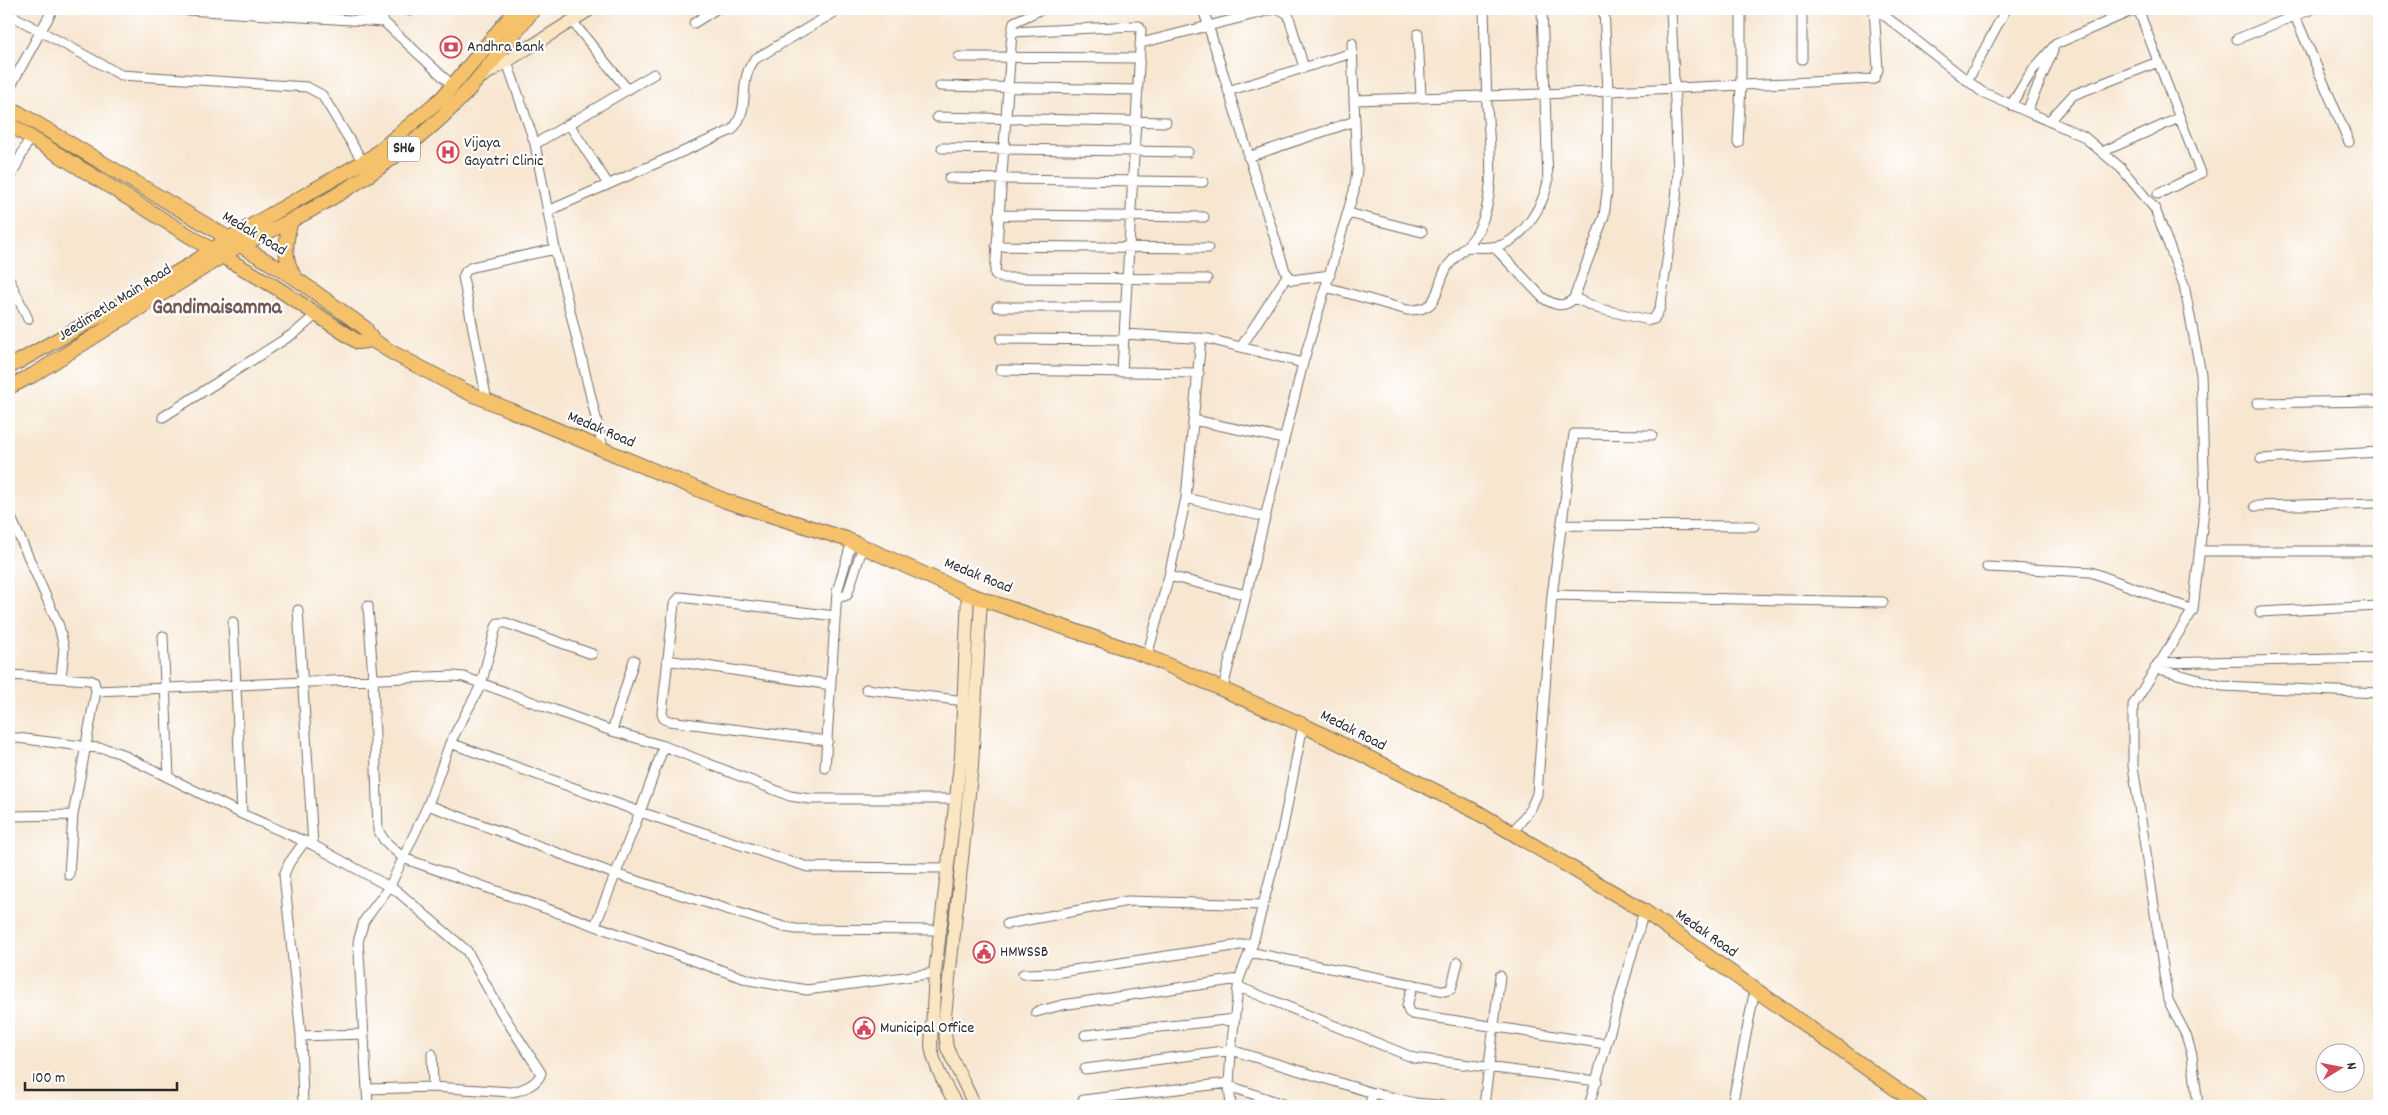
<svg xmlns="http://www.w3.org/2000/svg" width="2388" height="1115" viewBox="0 0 2388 1115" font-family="Dekko,sans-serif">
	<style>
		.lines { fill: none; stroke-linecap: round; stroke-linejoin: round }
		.street-casing { stroke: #726c65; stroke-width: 11 }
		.secondary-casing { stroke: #726c65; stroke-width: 14 }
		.primary-casing { stroke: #726c65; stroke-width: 16 }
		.street { stroke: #fff; stroke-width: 9 }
		.secondary { stroke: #fbe6c4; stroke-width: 12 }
		.primary { stroke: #f5c16b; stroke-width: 14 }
		.labels { text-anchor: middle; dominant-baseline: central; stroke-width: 4.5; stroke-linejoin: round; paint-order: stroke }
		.shield { fill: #fff; stroke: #6b6b6b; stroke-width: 1 }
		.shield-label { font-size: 15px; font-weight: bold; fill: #2b2b2b }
		.poi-label { font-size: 16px; fill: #2b2b2b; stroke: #fff; text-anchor: start }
		.street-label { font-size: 16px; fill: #2b2b2b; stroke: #fff }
		.district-label { font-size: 21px; font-weight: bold; fill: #735853; stroke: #fff }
	</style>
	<rect width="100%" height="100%" fill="#fff"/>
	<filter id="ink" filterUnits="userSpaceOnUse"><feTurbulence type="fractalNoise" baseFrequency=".02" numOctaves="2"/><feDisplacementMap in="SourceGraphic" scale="10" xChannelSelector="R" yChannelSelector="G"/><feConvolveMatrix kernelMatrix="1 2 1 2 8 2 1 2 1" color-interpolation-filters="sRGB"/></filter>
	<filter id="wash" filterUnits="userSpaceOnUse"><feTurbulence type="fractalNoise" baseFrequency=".0096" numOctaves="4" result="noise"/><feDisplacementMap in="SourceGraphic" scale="20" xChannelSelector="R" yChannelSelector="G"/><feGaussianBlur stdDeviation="1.12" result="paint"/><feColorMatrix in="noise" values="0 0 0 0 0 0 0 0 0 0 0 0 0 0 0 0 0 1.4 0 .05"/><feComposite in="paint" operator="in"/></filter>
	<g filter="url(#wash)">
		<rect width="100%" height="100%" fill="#f7e6d0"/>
	</g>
	<g filter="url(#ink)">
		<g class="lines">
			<g class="street-casing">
				<path id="street" d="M170,9L384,22
					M378,9L384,22L453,86
					M1042,9L1014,22L1012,32L995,274L1002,278L1207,279
					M1203,9L1285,271L1292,280L1330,275
					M1279,9L1288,14L1304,68
					M1876,9L1982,92L2083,136L2122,169L2155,209L2184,285L2201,374L2205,501L2193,610L2133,705V766L2168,1000L2186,1035L2192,1055L2198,1106
					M2138,9L2201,173L2158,194
					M410,11L412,9
					M9,14L121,75L307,87L322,95L363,162
					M2295,16L2349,142
					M572,21L628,90
					M694,23L716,9
					M1012,32L1136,26H1139L1141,30L1122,372
					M1418,34L1421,98
					M2237,39L2312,9
					M1141,43L1275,9
					M1352,43L1354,100
					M959,57L1140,58
					M1802,59V9
					M507,62L535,144L555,249L604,451
					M1968,80L2006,9
					M940,86L1138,90
					M9,89L53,9
					M1228,91L1352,53
					M2011,105L2032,71L2056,44L2136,9
					M2027,111L2053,51
					M937,117L1166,122
					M2049,121L2073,95L2158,62
					M569,124L608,184
					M1738,143L1741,85V9
					M535,144L654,74
					M942,148L1188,152
					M2102,152L2179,118
					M1248,157L1355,121
					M949,178L1203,182
					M9,181L30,137
					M548,211L732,130C753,106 736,83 755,59L840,9
					M1348,213L1422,232
					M998,215L1204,217
					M996,246L1208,248
					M1467,247C1478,247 1491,249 1502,245C1525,236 1543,205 1548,182L1542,9
					M1494,247L1543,298C1554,305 1564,309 1574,298L1604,216L1607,192L1608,91L1604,9
					M9,279L28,319
					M1326,287L1407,310C1441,311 1434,291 1446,269C1454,255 1471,246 1478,231C1498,193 1489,145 1487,104C1486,72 1485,40 1484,9
					M1574,298L1600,309L1649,320L1654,319L1660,308L1676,200L1678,173L1671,9
					M997,307H1125
					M1124,334L1209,339L1303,363
					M1001,339L1124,340
					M1241,347L1287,276
					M1000,370L1199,373
					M487,401L463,277L466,271L472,267L555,249
					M2257,403L2379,401
					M163,417L296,332L318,313
					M1194,420L1284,439
					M2261,459L2379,452
					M1186,498L1265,517
					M2255,506L2379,503
					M9,513L59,626L64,648L61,678
					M1562,525L1754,526
					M2199,551H2375L2379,554
					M1987,567L2091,572L2193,610
					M1169,576L1246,595
					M1552,595L1574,434L1652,435
					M838,598L847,595L863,546
					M368,606L373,678L378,830L384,840L403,858L749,980L807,990L935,973
					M298,610L313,845
					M2260,612L2379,606
					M233,622L242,814
					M163,636L169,778
					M1147,656L1169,576L1186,498L1201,338
					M667,660L831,685
					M2158,663L2379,658
					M2155,668L2222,686L2379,693
					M9,675L90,680L94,682L96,691
					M1223,688L1303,363L1354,191L1357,170L1354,100L1544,94L1874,79L1878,70L1874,9
					M866,689L965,701
					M612,731L634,660
					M9,737L106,749L119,753L242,814L313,845L397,891L467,951L500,1010L541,1073C538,1084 521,1091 511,1092L433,1087L368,1089
					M828,741L669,721L664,719L662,713L674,604L680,597L835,616
					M450,743L640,812L808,867L948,868
					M825,768L837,592L852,541
					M428,805L615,874L784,927L796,929L940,930
					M9,816L73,815L96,691L453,676L464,677L612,731L664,746L790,796L810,799H957
					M1513,832L1531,808L1537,794L1552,595L1883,602
					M69,875L73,815
					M1007,924L1128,901L1263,905
					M595,926L640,812L664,746
					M1249,952L1445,991L1451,989L1458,962
					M1023,974L1054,973L1253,943
					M1413,984L1407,1006L1409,1012L1412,1014L1606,1044
					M1239,987L1414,1058L1597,1081
					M1036,1012L1062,1005L1239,979
					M1085,1035L1235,1019
					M301,1036L364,1034
					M432,1054L433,1087
					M1085,1069L1231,1050L1373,1093L1415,1103L1448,1106
					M1229,1086L1289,1106
					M1083,1100L1229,1083
					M303,1106L301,1036L284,875L289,863L305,841
					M368,1106L359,953L358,942L364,921L390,886L428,805L450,743L481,685L496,627L498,623H506L592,654
					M1231,1106L1229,1086L1231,1050L1239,979L1253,943L1282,832L1303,725
					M1369,1106L1373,1093
					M1484,1106L1500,976
					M1589,1106L1644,911
					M1732,1106L1755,989"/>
			</g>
			<g class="secondary-casing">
				<path id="secondary" d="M480,78L591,9
					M957,1106C947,1089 933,1065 931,1045L935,973L961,756L968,594
					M975,1106L947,1048L944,1025L972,766L981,598"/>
			</g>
			<g class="primary-casing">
				<path id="primary" d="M9,107L295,278L365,328L372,340L393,353L467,392L726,501L846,539L968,594L1147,656L1303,725L1477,812L1644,911L1920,1106
					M9,124L222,256L277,288L358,342L372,340
					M291,221C285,242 283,258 295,278
					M9,367L190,265L228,239L372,157L443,97L517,9
					M9,387L33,375L238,246C319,210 400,162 462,97C487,70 510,38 534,9"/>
			</g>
			<use href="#street" class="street"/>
			<use href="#secondary" class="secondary"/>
			<use href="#primary" class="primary"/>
		</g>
	</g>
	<defs>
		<g id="bank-ring" transform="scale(1.125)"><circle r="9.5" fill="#fff" stroke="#d1495b" stroke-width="1.5"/><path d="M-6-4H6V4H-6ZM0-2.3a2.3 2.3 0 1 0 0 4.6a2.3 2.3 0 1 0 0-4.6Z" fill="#d1495b"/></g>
		<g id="hospital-ring" transform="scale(1.125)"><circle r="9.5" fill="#fff" stroke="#d1495b" stroke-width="1.5"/><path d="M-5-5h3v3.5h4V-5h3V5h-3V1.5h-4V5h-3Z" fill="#d1495b"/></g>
		<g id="civic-ring" transform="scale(1.125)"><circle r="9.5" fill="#fff" stroke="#d1495b" stroke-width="1.5"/><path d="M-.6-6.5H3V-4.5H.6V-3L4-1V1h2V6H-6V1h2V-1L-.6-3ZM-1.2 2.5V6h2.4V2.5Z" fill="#d1495b"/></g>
	</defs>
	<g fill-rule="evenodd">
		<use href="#bank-ring" x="451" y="47"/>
		<use href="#hospital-ring" x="448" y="152"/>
		<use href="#civic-ring" x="984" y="952"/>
		<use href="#civic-ring" x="864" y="1028"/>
	</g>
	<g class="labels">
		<rect class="shield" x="388" y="136.5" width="32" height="25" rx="4"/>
		<g class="shield-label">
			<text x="404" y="149">SH6</text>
		</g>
		<g class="poi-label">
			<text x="467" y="47">Andhra Bank</text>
			<text x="464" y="143">Vijaya<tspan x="464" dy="18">Gayatri Clinic</tspan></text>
			<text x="1000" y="952">HMWSSB</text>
			<text x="880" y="1028">Municipal Office</text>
		</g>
		<g class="street-label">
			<text transform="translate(254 234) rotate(31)">Medak Road</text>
			<text transform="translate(115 303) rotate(-32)">Jeedimetla Main Road</text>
			<text transform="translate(601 430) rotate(23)">Medak Road</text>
			<text transform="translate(978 576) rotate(22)">Medak Road</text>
			<text transform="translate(1353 731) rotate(27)">Medak Road</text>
			<text transform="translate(1706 934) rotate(35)">Medak Road</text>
		</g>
		<g class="district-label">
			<text x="217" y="309">Gandimaisamma</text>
		</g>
	</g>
	<rect width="2388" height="1115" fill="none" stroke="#fff" stroke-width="30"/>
	<g transform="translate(2340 1068) rotate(80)"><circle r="24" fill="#ffffff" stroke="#aaaaaa"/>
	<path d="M0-4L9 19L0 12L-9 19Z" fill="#d1495b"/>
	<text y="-8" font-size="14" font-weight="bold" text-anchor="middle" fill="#2b2b2b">N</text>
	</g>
	<path d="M25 1082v8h152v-8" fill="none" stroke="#2b2b2b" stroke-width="2.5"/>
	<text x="32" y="1082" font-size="15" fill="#2b2b2b" stroke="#ffffff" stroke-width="4" paint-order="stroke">100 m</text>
</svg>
